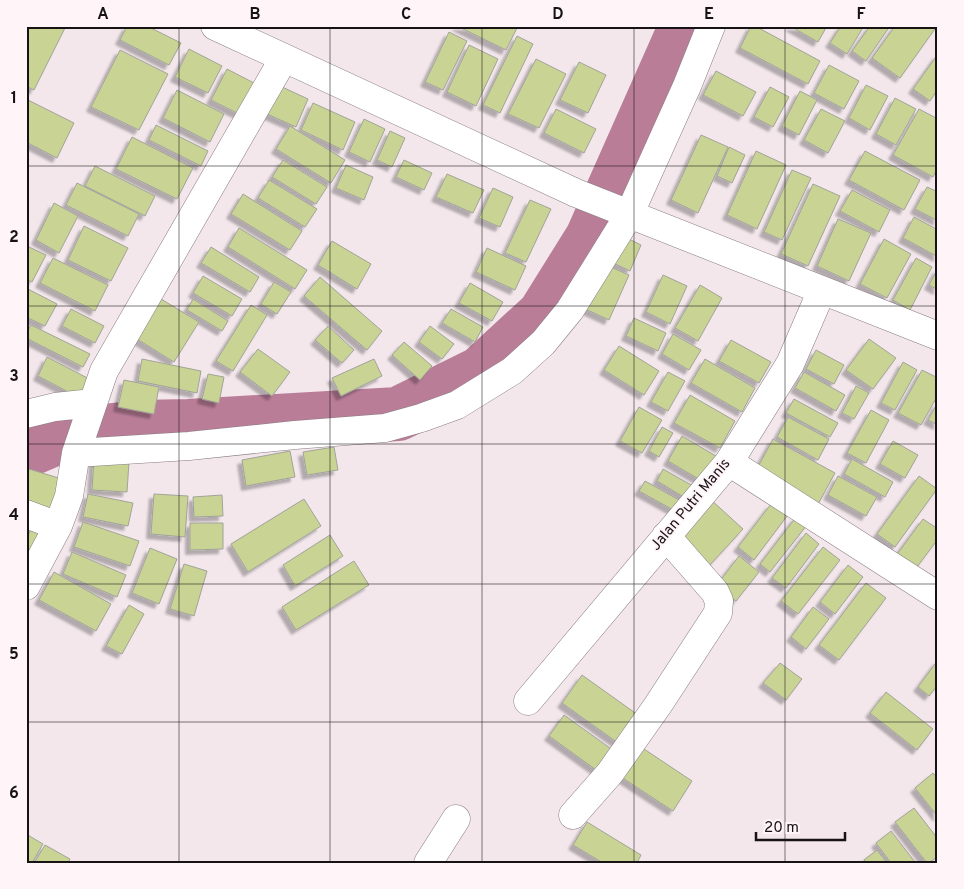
<svg xmlns="http://www.w3.org/2000/svg" width="964" height="889" viewBox="0 0 964 889" font-family="Overpass,sans-serif">
	<style>
		.lines { fill: none; stroke-linecap: round; stroke-linejoin: round }
		.river { stroke: #ba7d98; stroke-width: 54 }
		.building { fill: #c8d394; stroke: #a1a399; filter: url(#shadow) }
		.minor-casing { stroke: #887d81; stroke-width: 29 }
		.minor { stroke: #fff; stroke-width: 28 }
		.grid { fill: none; stroke: #171314; stroke-width: 1; stroke-opacity: 0.55 }
		.labels { text-anchor: middle; dominant-baseline: central; stroke-width: 4; stroke-linejoin: round; paint-order: stroke }
		.street-label { font-size: 15px; fill: #171314; stroke: #fff5f9 }
		.neatline { fill: none; stroke: #171314; stroke-width: 2 }
		.grid-label { font-size: 16px; text-anchor: middle; font-weight: bold; fill: #171314 }
	</style>
	<defs>
		<filter id="shadow"><feDropShadow dx="-4.5" dy="4.5" stdDeviation="1" flood-color="#0004"/></filter>
	</defs>
	<rect width="100%" height="100%" fill="#f3e7ec"/>
	<g class="lines">
		<path class="river" d="M26,451L61,436L139,427L189,426L398,414L481,373L544,315L592,238L686,26"/>
	</g>
	<path class="building" d="M26,26H66L34,90L26,86Z
		M127,26H147L181,43L169,65L120,40Z
		M457,26H518L506,50Z
		M751,26H755L820,61L808,84L740,48Z
		M790,26H827L818,42Z
		M841,26H864L847,54L830,43Z
		M870,26H890L866,61L852,51Z
		M895,26H937L900,78L872,58Z
		M449,32L467,41L443,90L425,82Z
		M517,36L533,44L500,113L483,105Z
		M469,45L498,59L476,106L447,92Z
		M189,49L222,66L208,93L175,77Z
		M120,50L168,74L139,130L91,107Z
		M938,54V89L930,101L913,89Z
		M536,59L566,74L539,128L508,114Z
		M579,62L606,75L588,113L560,100Z
		M829,65L859,81L844,109L814,93Z
		M227,69L256,84L241,115L211,100Z
		M716,71L756,92L743,116L703,95Z
		M866,85L888,96L870,130L849,118Z
		M280,86L308,99L296,127L267,114Z
		M770,87L789,97L773,127L754,117Z
		M177,90L224,114L210,142L163,118Z
		M800,91L817,100L799,135L782,126Z
		M895,98L916,109L896,145L876,134Z
		M26,99L74,123L57,158L26,142Z
		M313,103L355,122L343,150L301,130Z
		M556,109L596,129L584,153L544,133Z
		M821,109L845,121L828,153L804,140Z
		M919,109L938,119V167L933,177L893,155Z
		M364,119L385,129L370,162L349,152Z
		M156,125L208,151L201,166L149,140Z
		M290,126L345,160L331,183L276,149Z
		M390,131L405,138L392,167L377,160Z
		M701,135L728,147L698,213L671,200Z
		M132,137L193,168L177,199L116,169Z
		M729,147L745,155L732,183L717,176Z
		M756,151L786,165L757,229L727,215Z
		M865,151L920,180L904,210L849,180Z
		M283,160L327,187L316,204L272,177Z
		M404,160L432,173L424,190L396,177Z
		M346,165L373,177L364,200L336,188Z
		M95,166L155,196L145,216L85,186Z
		M792,170L811,178L782,240L764,232Z
		M447,174L484,190L473,213L436,197Z
		M269,180L317,209L305,227L258,198Z
		M77,183L139,214L128,236L66,205Z
		M813,184L840,196L808,266L781,254Z
		M927,187L938,192V221L915,209Z
		M493,188L513,197L500,227L479,218Z
		M852,190L890,210L879,232L840,211Z
		M243,194L302,231L290,250L231,214Z
		M530,200L551,209L526,262L505,253Z
		M54,203L78,216L59,253L36,240Z
		M914,217L938,230V257L903,238Z
		M838,219L871,233L849,281L817,266Z
		M84,226L128,248L111,281L68,260Z
		M239,228L307,270L295,289L228,247Z
		M619,234L641,245L630,271L607,260Z
		M884,239L911,254L887,298L860,284Z
		M332,241L371,264L357,289L318,265Z
		M29,247L46,255L32,282L26,279V253Z
		M211,247L259,277L250,292L201,263Z
		M487,248L526,266L515,290L476,272Z
		M53,258L108,285L95,311L40,283Z
		M916,258L932,267L910,310L893,300Z
		M604,264L629,275L609,320L583,308Z
		M938,268V290L929,285Z
		M663,275L687,286L670,324L646,312Z
		M203,276L242,299L232,316L193,293Z
		M320,277L382,331L367,350L304,296Z
		M274,282L291,292L277,314L261,304Z
		M470,283L503,302L492,321L459,303Z
		M700,285L722,298L698,341L675,328Z
		M26,288L57,304L45,326L26,317Z
		M161,299L199,322L174,362L137,339Z
		M193,299L228,321L222,331L187,310Z
		M251,305L267,315L233,371L216,361Z
		M71,309L104,326L95,343L62,326Z
		M451,309L483,327L475,342L442,323Z
		M634,318L666,333L658,351L626,336Z
		M31,325L90,354L83,367L26,338V334Z
		M328,326L354,350L342,363L315,340Z
		M430,326L454,344L442,359L419,342Z
		M673,334L701,350L689,370L662,354Z
		M869,339L896,358L873,389L846,370Z
		M731,340L771,362L759,383L719,361Z
		M404,342L432,366L420,380L392,355Z
		M619,346L659,371L644,395L604,370Z
		M258,349L290,372L272,396L240,372Z
		M816,350L844,365L834,384L806,369Z
		M47,357L97,383L87,402L38,376Z
		M142,359L201,371L197,393L138,381Z
		M374,359L382,376L341,396L332,378Z
		M705,359L755,388L742,412L691,383Z
		M903,362L917,370L895,410L881,403Z
		M922,370L938,378V395L921,425L898,413Z
		M668,372L685,381L668,411L651,402Z
		M804,372L845,395L836,411L795,388Z
		M208,374L224,377L219,403L202,399Z
		M124,380L159,387L154,414L118,407Z
		M856,386L869,393L854,419L842,413Z
		M690,395L735,421L720,448L674,423Z
		M794,399L838,423L830,437L786,413Z
		M938,402V425L928,420Z
		M639,407L662,420L642,453L620,441Z
		M871,410L889,420L866,463L847,453Z
		M788,417L829,439L818,460L777,437Z
		M662,427L673,433L659,457L649,451Z
		M682,436L716,456L702,481L668,461Z
		M773,439L835,473L816,508L754,474Z
		M893,441L918,455L905,478L880,464Z
		M334,447L338,470L307,475L303,452Z
		M290,451L295,477L246,486L242,460Z
		M852,459L893,482L885,497L844,474Z
		M94,460L129,462L127,492L92,490Z
		M29,469L62,479L54,510L26,502V481Z
		M663,469L693,486L687,499L657,481Z
		M838,476L877,497L866,516L828,495Z
		M919,476L937,489L895,547L877,534Z
		M645,481L681,501L675,511L639,491Z
		M88,494L133,503L128,526L83,517Z
		M154,494L188,496L185,537L151,534Z
		M222,495L223,516L194,517L193,497Z
		M709,498L743,529L709,566L676,535Z
		M304,499L321,526L248,572L231,544Z
		M771,504L787,516L754,560L738,547Z
		M796,517L807,525L770,572L760,564Z
		M923,519L938,529V539L914,571L895,557Z
		M83,522L139,541L130,566L74,547Z
		M190,523H223V549L190,550Z
		M31,529L47,536L26,572V540Z
		M806,533L819,544L786,588L772,578Z
		M330,535L343,556L295,586L283,565Z
		M823,547L840,560L798,614L781,601Z
		M150,548L177,559L159,604L132,593Z
		M72,552L126,575L117,597L63,574Z
		M739,556L759,572L736,601L716,586Z
		M354,561L369,585L296,630L282,607Z
		M184,564L207,571L194,616L170,609Z
		M848,565L863,577L835,614L820,602Z
		M54,572L111,604L96,631L39,600Z
		M866,583L886,598L839,660L819,645Z
		M129,605L144,614L122,654L106,646Z
		M813,607L829,619L806,649L791,637Z
		M938,660V685L929,696L918,687Z
		M780,663L802,679L786,700L763,683Z
		M582,675L638,715L618,743L562,703Z
		M886,692L933,729L917,750L870,713Z
		M564,715L614,751L599,772L549,736Z
		M638,745L692,781L673,811L618,775Z
		M933,773L938,779V817L915,788Z
		M914,808L938,839V856L929,863H927L895,822Z
		M587,822L641,855L637,863H603L573,845Z
		M891,831L915,862V863H891L876,843Z
		M26,834L43,844L32,863H26Z
		M45,845L70,859L68,863H34Z
		M877,850L887,863H866L864,860Z"/>
	<g class="lines">
		<g class="minor-casing">
			<path id="minor" d="M215,26L576,193L938,336
				M26,414L55,407L93,403
				M76,453L189,446L295,435L385,428L421,418L457,405L512,371L543,343L570,310L629,215L687,86L711,26
				M729,462L938,596
				M26,514L58,526
				M26,586L58,526L69,496L76,453L104,371L284,58
				M528,701L729,462L790,364L822,290
				M573,815L610,773L658,705L718,613L719,601L715,592L666,536
				M428,863L456,819"/>
		</g>
		<use href="#minor" class="minor"/>
	</g>
	<path class="grid" d="M179,26V863M330,26V863M482,26V863M634,26V863M785,26V863M26,166H938M26,306H938M26,444H938M26,584H938M26,722H938"/>
	<g class="labels">
		<g class="street-label">
			<text transform="translate(691 505) rotate(-50)">Jalan Putri Manis</text>
		</g>
	</g>
	<rect width="964" height="889" fill="none" stroke="#fff5f9" stroke-width="55"/>
	<path d="M756 832v8h89v-8" fill="none" stroke="#171314" stroke-width="2.5"/>
	<text x="764" y="832" font-size="15" fill="#171314" stroke="#fff5f9" stroke-width="4" paint-order="stroke">20 m</text>
	<rect x="28" y="28" width="908" height="834" class="neatline"/>
	<g class="grid-label">
		<text x="103" y="19">A</text>
		<text x="255" y="19">B</text>
		<text x="406" y="19">C</text>
		<text x="558" y="19">D</text>
		<text x="709" y="19">E</text>
		<text x="861" y="19">F</text>
		<text x="14" y="103">1</text>
		<text x="14" y="242">2</text>
		<text x="14" y="381">3</text>
		<text x="14" y="520">4</text>
		<text x="14" y="659">5</text>
		<text x="14" y="798">6</text>
	</g>
</svg>
